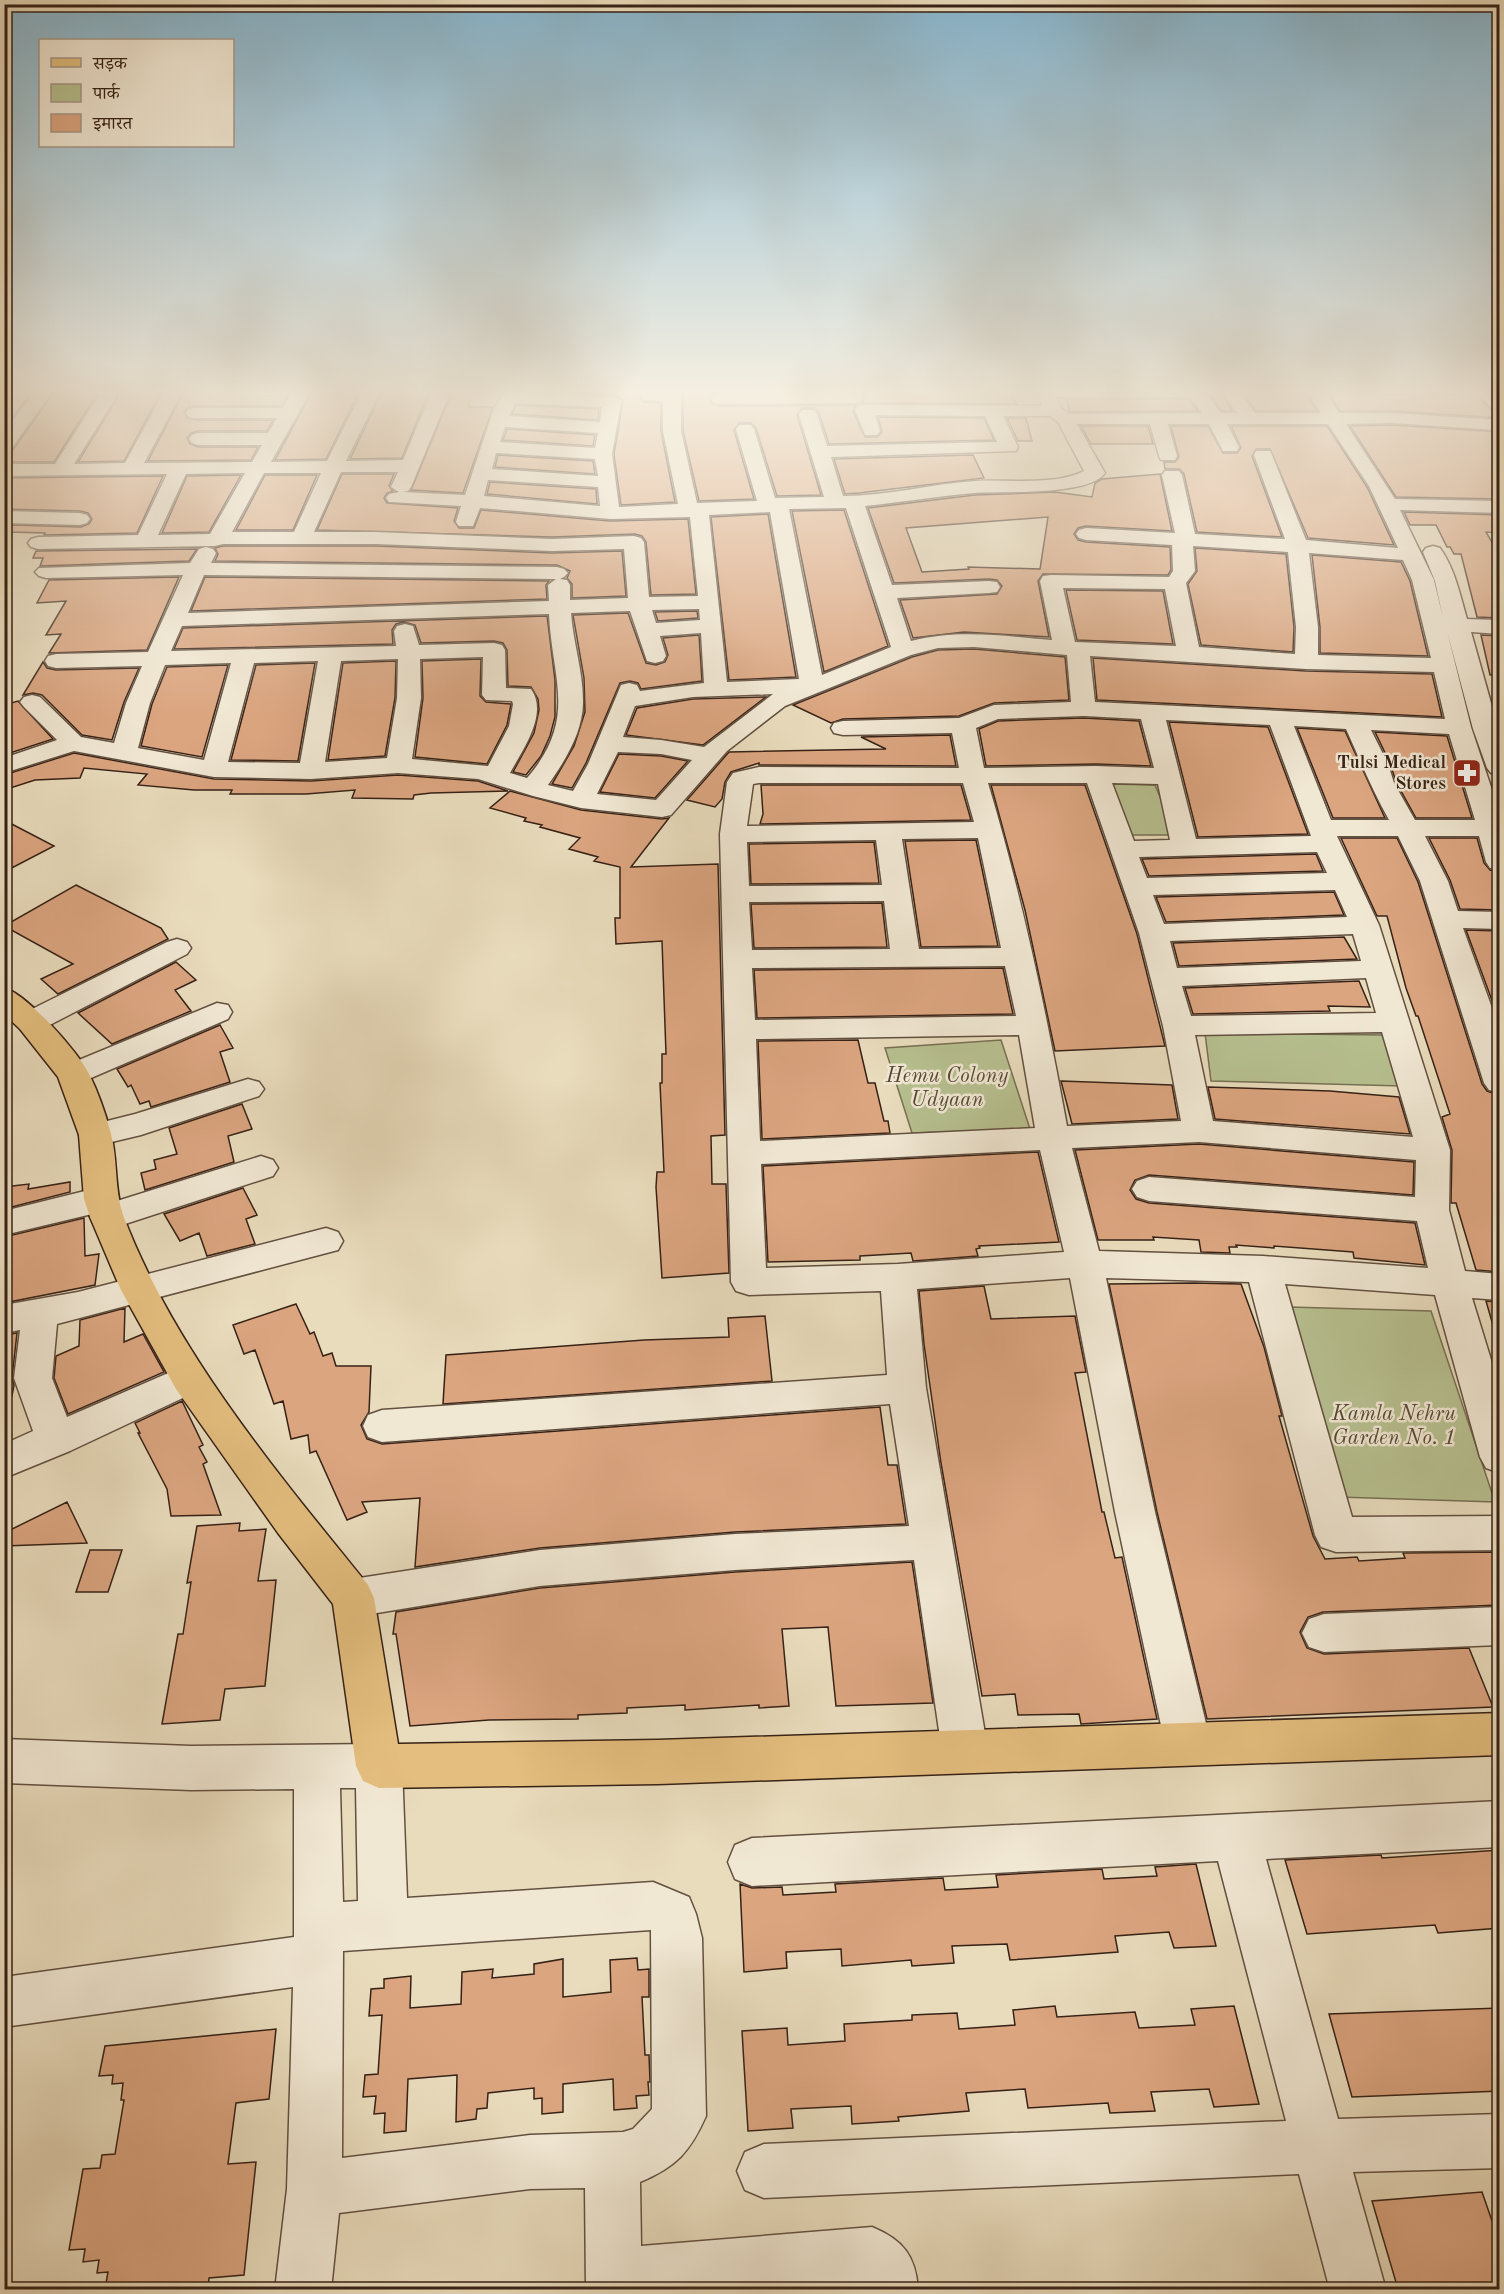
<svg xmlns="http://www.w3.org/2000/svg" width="1504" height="2294" viewBox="0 0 1504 2294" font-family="'Old Standard TT','Noto Serif Devanagari',serif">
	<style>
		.green { fill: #b7c090; stroke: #767053; stroke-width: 1.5 }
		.building { fill: #dba580; stroke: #362116; stroke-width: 1.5; fill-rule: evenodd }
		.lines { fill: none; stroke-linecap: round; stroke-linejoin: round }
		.minor-casing { stroke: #635040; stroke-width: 3 }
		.major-casing { stroke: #362116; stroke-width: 3 }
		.minor { fill: #f1e8d4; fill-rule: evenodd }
		.major { fill: #e4be7e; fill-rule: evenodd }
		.labels { text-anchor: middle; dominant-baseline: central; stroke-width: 5; stroke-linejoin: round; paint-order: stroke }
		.far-poi-label { font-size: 18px; font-weight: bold; fill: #362116; stroke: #f1e8d4; text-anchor: end }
		.park-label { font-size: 21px; font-style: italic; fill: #564934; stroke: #f1e8d4 }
	</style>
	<rect width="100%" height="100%" fill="#e9dcbd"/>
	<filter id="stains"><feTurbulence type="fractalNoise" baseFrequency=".00333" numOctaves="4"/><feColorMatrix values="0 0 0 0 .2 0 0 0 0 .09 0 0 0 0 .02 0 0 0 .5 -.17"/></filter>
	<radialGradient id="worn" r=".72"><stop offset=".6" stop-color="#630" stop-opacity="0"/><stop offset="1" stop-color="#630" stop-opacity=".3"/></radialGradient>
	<path class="green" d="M1111,784L1155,785L1176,835H1132Z
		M1205,1033L1386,1035L1402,1086L1211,1081Z
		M1001,1040L1030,1129L912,1133L885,1048Z
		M1289,1307L1431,1311L1495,1502L1338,1497Z"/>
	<path class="building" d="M4,392H32L4,428Z
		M54,392H98L54,462H4L5,452L13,450Z
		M121,392H161L124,461L78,462Z
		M184,392H289L282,406H195L189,407L184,412L187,418L195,420H273L267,431H198L191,433L187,438L190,444L198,447H258L251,460L148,461Z
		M312,392H359L326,459L275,460Z
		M382,392H429L402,458L350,459Z
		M452,392H471L469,407H493L463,493L411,490Z
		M559,392H637L644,402L661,403V431L675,502L621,505L614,454L623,401L618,396L612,395Z
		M681,392H717L712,394L709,399L712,404L720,406L856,405L853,411L865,437H877L882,432L878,417L984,418L994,440L829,444L819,413L814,408H802L797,415L821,495L777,496L756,428L751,423H739L734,430L754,499L699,501L683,431V396Z
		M864,392H1010L1017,404L862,403L865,398Z
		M1207,392H1220L1233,411H1222Z
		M1242,392H1305L1317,411H1256Z
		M1328,392H1382L1385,395L1477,394L1499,418L1392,411H1340Z
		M1066,399H1189L1198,411L1070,412Z
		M516,405L599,409L598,420L512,414Z
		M1007,418H1026L1032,441H1018Z
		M1392,425L1500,432V499L1396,497L1350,426Z
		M1081,426H1148L1153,444H1091Z
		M1171,426H1208L1223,453H1237L1241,448L1231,426H1327L1367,487L1394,545L1308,538L1270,449H1256L1252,456L1282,537L1197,532L1184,474L1179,469H1165L1164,462H1175L1179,457Z
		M507,429L595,435L593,446L503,440Z
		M498,455L593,461L595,474L495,467Z
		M973,455L984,478L859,493L845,494L834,459Z
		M342,474H394L389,486L393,491L387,493L384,498L387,503L458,508L454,521L459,528H474L481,510L610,521L688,519L696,594L651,595L646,542L642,536L635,534L552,537L317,530Z
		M1160,474L1172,531L1086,526L1078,528L1074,534L1078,540L1086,542L1170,547L1171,570L1168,575L1043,574L1038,581L1049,637L964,632L913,638L900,600L997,594L1002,586L997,580L989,579L894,583L868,508L975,495L1055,492L1092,497L1095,483L1102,479ZM1048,517L1040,569L968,567L969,569L922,572L906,528Z
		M241,475L209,532L162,533L187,476Z
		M265,475H317L293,530H236Z
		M163,476L137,533L44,535L45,533L8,532L13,525L81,527L89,524L92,519L88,513L80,511L4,509V478Z
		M490,482L596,489L597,504L487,494Z
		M844,510L888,646L824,672L792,511Z
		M1404,512L1500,515V533L1486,532L1500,556V618L1477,617L1461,554H1454L1450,547H1447L1436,525H1410Z
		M768,514L796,677L729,680L711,517Z
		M223,546H376L552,553L622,551L626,596L572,598V584L567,578L570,571L557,565L215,561L218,554L215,548Z
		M1195,548L1286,554L1294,627L1293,652L1201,645L1188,584L1197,571Z
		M197,549L189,561L40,566L43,558H33L36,551Z
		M1312,555L1401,562L1410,581L1428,656L1320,653V627Z
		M179,577L147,650L49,653L61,634L46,635L66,601L37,603L49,580Z
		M205,577L549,581L546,585L547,599L191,611Z
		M1066,590L1163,591L1173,644L1077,640Z
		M697,611L698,618L658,621L655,612Z
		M628,613L646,663L656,665L665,662L668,655L663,638L699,635L702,681L641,689L638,683L630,681L620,683L586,763L572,788L552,784L574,746L585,712L584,678L573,615Z
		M547,616L555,680V717L550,736L541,756L526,775L513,772L534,733L539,710L538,699L531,687L508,686L507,650L503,643L494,641L421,643L415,625L404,622L396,624L392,630L393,644L174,649L183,628Z
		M1481,635L1500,636V674L1490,675Z
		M974,649L1065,657L1069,700L994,703L959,716L843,719L831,723L793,705L912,657L938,650Z
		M1093,658L1306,671L1432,674L1442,717L1097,700Z
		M481,659L480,696L486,702L511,704L507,725L487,764L415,757L423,698L422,661Z
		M396,661L395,698L385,756L328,760L343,663Z
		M43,662L47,668L56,670L139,668L124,702L112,740L82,735L42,695L33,693L23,695Z
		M315,663L298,761L231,760L256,665Z
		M228,665L202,757L141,746L152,704L167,667Z
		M766,697L703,745L626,735L637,708L693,699Z
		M18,701L53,739L4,755V705Z
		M1084,718L1139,721L1151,766L1096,764L986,766L979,729L998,721Z
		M1169,722L1268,727L1308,834L1198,837Z
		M1297,728L1345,731L1385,818H1333Z
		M1375,732L1447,736L1472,818H1416L1396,782L1390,763Z
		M950,735L956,766L759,765V763L731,772L725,782L722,799L715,807L687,800L729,752L886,749L861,737Z
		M74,753L214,779L311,781L398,775L478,781L508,791L431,793L414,795L413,799L352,798L355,790L306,794H230L232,790H194L138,785L147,774L84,768L80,778L35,780L4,790V775Z
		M619,754L661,756L688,761L655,798L600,792Z
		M761,785H961L971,820L760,824L763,814Z
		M991,785H1085L1137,934L1165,1046L1055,1051L1025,910Z
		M510,791L581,810L662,819L669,818L631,867L718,864L725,1135L711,1136L712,1184H726L729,1273L662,1278L656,1187L657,1172H664L660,1083H662V1054H666L662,941L616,944L615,918H620V867L594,861L598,857L569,849L580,838L540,827L542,825L524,821L526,818L490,808Z
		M4,820L54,846L4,872Z
		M1341,838H1397L1418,882L1482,1084L1487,1091L1493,1093L1500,1112V1272L1476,1270L1456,1203H1451L1452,1150L1442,1117L1450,1114L1418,1016H1416L1406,988L1387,916H1377Z
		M1429,838H1477L1484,863L1490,870L1500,872V910L1460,909L1450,880Z
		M976,840L998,946L921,947L905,841Z
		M874,842L879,883L751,884L749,844Z
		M1316,854L1323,871L1149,876L1142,859Z
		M76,885L161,928L168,939L58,994L41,979L73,964L4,926Z
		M1334,892L1344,915L1166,922L1156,897Z
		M882,903L887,947L754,948L751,904Z
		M1466,930L1500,931V1022Z
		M1344,937L1357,959L1179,966L1173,943Z
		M176,962L196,980L175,990L191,1011L112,1044L78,1013Z
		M1003,968L1013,1014L757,1018L754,970Z
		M1359,981L1370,1007L1328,1006L1330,1011L1193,1014L1185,988Z
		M220,1025L233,1048L220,1052L230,1082L151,1107L149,1101L140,1104L131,1085L128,1087L117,1069Z
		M858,1040L868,1083H875L884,1121H888L890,1133L762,1139L758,1041Z
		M1061,1081L1172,1085L1178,1119L1072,1124Z
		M1208,1087L1330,1091L1399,1097L1410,1134L1215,1119Z
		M242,1104L252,1129L228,1136L234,1162L145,1190L141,1173L156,1169L154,1160L177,1154L169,1128Z
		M1199,1144L1414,1162L1413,1195L1149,1175L1135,1180L1130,1190L1136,1199L1149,1203L1415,1223L1425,1265L1354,1258L1353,1252L1274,1246V1248L1236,1245L1237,1247H1229L1230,1253L1201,1252L1199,1240L1153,1237L1154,1240H1098L1075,1150Z
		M1038,1152L1059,1242L979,1246L980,1248L976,1249L978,1256L913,1261L911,1253L860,1256V1260L768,1262L763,1166Z
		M70,1182V1192L4,1209V1187L29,1184L28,1189Z
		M243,1188L257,1215L246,1219L255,1244L207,1256L199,1233L180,1241L164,1214Z
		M84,1218L85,1256L99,1254L95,1285L4,1303V1237Z
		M1193,1283L1241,1284L1264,1347L1282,1416H1279L1313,1536L1325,1559L1357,1557L1359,1561L1405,1558L1403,1553L1500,1552V1605L1323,1612L1308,1617L1300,1632L1307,1648L1324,1654L1469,1648L1493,1707L1207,1719L1157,1512L1109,1284Z
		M984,1286L991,1319L1075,1316L1086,1372L1075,1373L1102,1512H1104L1115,1558L1122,1557L1157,1719L1081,1724L1079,1714L1018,1715L1015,1694L982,1696L941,1463L924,1344L919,1291Z
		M1486,1301L1500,1302V1328L1494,1329Z
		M296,1304L310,1334L314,1332L323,1356L332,1353L336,1366H371L369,1412L361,1425L367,1439L382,1444L880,1407L888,1465H897L906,1524L735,1532L540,1548L415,1567L420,1498L362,1502L367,1512L347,1520L316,1451L310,1453L308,1435L291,1439L283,1401L274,1404L255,1350L244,1354L233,1325Z
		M125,1308L124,1342L143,1334L164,1372L68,1414L54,1378L56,1356L79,1346L80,1320Z
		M765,1316L772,1381L443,1404L446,1355L644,1340L729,1337L728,1318Z
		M17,1333L12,1378L14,1385L12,1396L4,1395V1335Z
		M182,1401L203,1445L199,1447L207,1462L203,1464L221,1515L171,1516L167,1489L138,1433H140L135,1423Z
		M67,1502L87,1543L4,1546V1533Z
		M240,1523L239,1531L266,1529L258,1581L276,1580L265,1686L225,1689L220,1720L162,1724L178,1634H183L191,1582L187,1583L197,1526Z
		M90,1550H122L108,1592H76Z
		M912,1562L933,1703L836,1706L828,1627L782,1629L789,1706L759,1708V1705L685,1710V1705L627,1708V1713L578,1715V1719L489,1720L410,1726L396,1634H393L396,1612L540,1588L735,1572Z
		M1500,1850V1928L1438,1933L1435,1925L1307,1934L1285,1860L1381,1855L1382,1858Z
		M1196,1864L1216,1946L1174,1948L1169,1932L1115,1936L1118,1952L1053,1957L1010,1960L1007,1944L952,1946L954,1963L912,1966L911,1960L842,1966L841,1949L786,1952L787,1968L744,1972L740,1884L752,1888L782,1887L783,1895L836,1892L835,1884L943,1878L945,1890L998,1887L996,1875L1102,1869L1104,1879L1157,1876L1155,1867Z
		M637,1958L638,1970L649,1969V1997H642L645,2055H649L650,2082H648L649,2095L636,2096L637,2108L614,2110L613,2079L563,2084V2112L542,2114V2098L534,2099V2088L488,2093L487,2108L477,2109L476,2119L456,2122L457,2075L408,2079L406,2131L384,2133L385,2113L374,2114L376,2096L363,2097L365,2075L378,2074L382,2015L369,2016L371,1989L384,1988V1979L411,1976L410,2008L461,2004L462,1972L493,1969L492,1978L534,1974V1964L563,1959V1997L611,1992L610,1960Z
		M1055,2006L1057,2017L1135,2012L1139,2028L1195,2025L1191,2009L1234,2006L1259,2104L1214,2107L1209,2089L1151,2092L1155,2111L1110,2113L1108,2103L1028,2108L1025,2089L966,2093L969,2111L898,2117L899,2121L852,2124L851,2106L791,2109L793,2128L748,2131L742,2031L787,2028L788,2045L845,2041L844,2024L912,2020V2015L957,2013L959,2029L1015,2025L1013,2010Z
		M1500,2008V2091L1352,2097L1329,2014Z
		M276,2029L269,2099L236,2103L228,2164L256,2162L244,2275L209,2278L208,2289H105L108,2272L97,2273L99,2260L83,2262L85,2249L69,2250L83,2169L100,2168L102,2155L115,2154L124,2100H121L123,2083L112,2084L113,2075L99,2076L105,2046Z
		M1482,2192L1500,2244V2289H1398L1372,2201Z"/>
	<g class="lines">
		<g class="minor-casing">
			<path id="minor" d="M35,392H52L11,449L4,450V432Z
				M101,392H119L74,464L125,463L164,392H182L144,463L252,462L262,445H198L192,443L189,439L192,435L198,433H268L277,418H195L189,417L186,413L189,409L195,408H283L292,392H310L271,462L327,461L362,392H380L346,461L403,460L432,392H450L411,487L408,491L403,492L465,495L493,411L504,392L612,397L618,398L621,402L612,454L619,507L678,504L663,431V401L644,400L639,392H678L681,396V431L697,503L757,501L736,429L739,425H751L754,429L775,498L824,497L799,414L802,410H814L817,414L827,446L997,442L985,416L875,415L880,431L877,435H865L855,410L858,406L864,405L1043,406L1036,392H1204L1221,413H1237L1222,392H1239L1255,413H1321L1307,392H1325L1339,413H1392L1500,420V430L1392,423L1346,424L1395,499L1500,501V513L1400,510L1434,580L1443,618L1435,581L1423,552L1426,548L1433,546L1440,548C1455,569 1460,595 1467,619L1500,620V634L1471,632L1500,735V775L1491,773L1487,768L1473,729L1447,631L1471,727L1500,814V870L1490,868L1486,862L1479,836H1425L1448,881L1458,911L1500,912V929L1463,928L1500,1030V1093L1489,1090L1484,1083L1420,881L1398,836H1337L1379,925L1450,1150L1449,1210L1465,1271L1500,1274V1300L1472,1298L1500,1389V1473L1486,1468L1480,1457L1435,1295L1285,1284L1352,1517L1500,1516V1550L1336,1552L1321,1547L1315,1535L1249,1282L1106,1278L1155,1512L1211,1744L1204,1759L1188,1765L1172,1759L1165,1744L1115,1512L1070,1278L917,1289L926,1388L988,1751L981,1766L965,1772L949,1766L942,1751L914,1560L735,1570L540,1586L353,1617L338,1611L332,1598L338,1585L353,1579L540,1550L735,1534L909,1526L890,1404L382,1442L368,1437L363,1426L368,1415L382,1410L887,1375L881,1291L749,1295L736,1291L731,1282L720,834L727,782L733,773L759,767L959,768L952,733L843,735L834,733L831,728L834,723L843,721L959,718L994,705L1071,702L1067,655L974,647L938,648L911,655L785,706L727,751L671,815L662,817L581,808L533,796L478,779L398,773L311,779L214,777L74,751L4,773V758L57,740L24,707L20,702L24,697L32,695L40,697L81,737L114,743L126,703L142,666L56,668L48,666L45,661L48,656L56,654L148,652L183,575L46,578L39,576L35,572L39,568L190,563L199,549L206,547L213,549L216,553L211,563L557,567L564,569L568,573L564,577L560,579L567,580L570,585V600L628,598L624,549L552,551L376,544H223L215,546L38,549L31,547L28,543L31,539L38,537L138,535L167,474L4,476V464H55ZM1056,397H1190L1202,413L1069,414L1061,408ZM515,403L602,407L600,422L509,416ZM1003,416H1050L1058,422L1084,471C1053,486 1009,479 975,481C931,484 887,496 843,496L831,457L1016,451L1018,447ZM1077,424H1150L1159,456L1161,460H1175L1177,456L1168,424H1209L1223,451H1237L1239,447L1227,424H1328L1369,486L1398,548L1306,540L1272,455L1270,451H1256L1254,455L1285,539L1195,534L1182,475L1179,471H1165L1162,475L1175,533L1086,528L1079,530L1076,534L1079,538L1086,540L1172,545L1173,571L1169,577L1051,575L1043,576L1040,581L1052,640C1004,636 958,629 911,641L897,598L989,593L997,592L1000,587L997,582L989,581L892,585L865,506C902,502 939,496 975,493C1003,491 1089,496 1105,473ZM505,427L598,433L595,448L500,442ZM496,453L595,459L598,476L492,469ZM341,472H398L391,487L399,492L389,494L386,498L389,502L461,506L456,522L459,526H473L480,508L610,519L690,517L698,596L649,597L644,542L641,538L634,536L552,539L376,532H314ZM245,473L210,534L158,535L186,474ZM264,473H321L294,532H232ZM488,480L598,487L600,506L484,496ZM846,508L891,647L822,675L789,509ZM770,512L799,679L727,682L709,515ZM1193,546L1288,552L1296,627L1295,654L1199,647L1186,583L1195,571ZM1309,553L1403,560L1412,580L1431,658L1318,655V627ZM204,575L556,579L548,585L549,601L188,613ZM1063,588L1165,589L1176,646L1075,642ZM699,609L700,620L656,623L652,610ZM630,611L647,661L655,663L663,661L666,656L660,636L701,633L704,683L640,691L637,685L629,683L621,685L588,764L573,791L548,785C565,761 584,731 583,700C583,671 573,642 571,613ZM549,614C552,680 578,719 527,778L510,773C522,751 549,714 531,689L506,688L505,650L502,645L494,643L419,645L413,626L405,624L397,626L394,631L396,646L171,651L182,626ZM1090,656L1306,669L1434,672L1445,719L1095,702ZM483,657L482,695L486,700L512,701L513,704L509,726L488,766L412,759L421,698L420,659ZM398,659L397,698L387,758L325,762L341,661ZM318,661L300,763L228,762L254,663ZM231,663L204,760L138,748L150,703L165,665ZM773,694L704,747L661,740L623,737L635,706L693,697ZM1084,716L1141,719L1154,768L1096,766L984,768L976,728L998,719ZM1166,720L1270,725L1311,836L1196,839ZM1294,726L1346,729C1360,760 1372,790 1389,820H1331ZM1371,730L1449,734L1475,820H1415L1394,783L1388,764ZM618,752L661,754L692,760L656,800L597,794ZM759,783H963L974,822L747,826L753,784ZM988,783H1087L1139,933L1163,1026L1181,1121L1067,1126C1046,1011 1022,896 988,783ZM1112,783L1158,784L1170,840L1134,841ZM978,838L1001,948L919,949L902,839ZM876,840L882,885L749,886L747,842ZM1317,852L1327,873L1147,878L1139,857ZM1335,890L1347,917L1164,924L1153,895ZM884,901L890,949L752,950L749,902ZM1353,934L1361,961L1177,968L1170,941ZM1005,966L1016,1016L755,1020L752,968ZM1366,978L1376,1013L1191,1016L1182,986ZM1382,1032L1413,1137L1213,1121L1195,1035ZM1019,1035L1035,1128L760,1141L756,1039ZM1199,1142L1416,1160L1415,1197L1149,1177L1137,1181L1132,1189L1137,1197L1149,1201L1417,1221L1428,1268L1263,1256L1099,1251L1072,1148ZM1040,1150L1064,1252L898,1264L766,1268L761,1164Z
				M862,392L863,398L860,402L854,403L720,404L714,403L711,399L714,395L720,394Z
				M4,511L80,513L87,515L90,519L87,523L80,525L4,523Z
				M177,939L187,942L191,948L187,954L42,1029L31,1032L20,1029L16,1022L20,1015L167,942Z
				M217,1003L228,1005L232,1012L228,1019L84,1081L73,1084L62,1081L57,1074L62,1067Z
				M248,1079L259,1082L264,1089L259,1096L141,1135L95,1146L83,1143L79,1135L83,1127L135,1114Z
				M261,1156L273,1160L278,1168L273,1176L119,1226L107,1229L95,1226L90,1217L92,1214L4,1235V1211L101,1187L113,1191L118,1199L117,1201Z
				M326,1228L338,1232L343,1241L338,1250L57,1324L52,1378L67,1417L189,1364L202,1369L208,1379L202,1389L70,1451L4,1478V1444L33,1431L14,1378L20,1330L4,1333V1305L78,1292Z
				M1500,1607V1645L1324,1652L1309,1647L1302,1633L1309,1619L1324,1614Z
				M4,1739L191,1746L379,1744L395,1751L402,1766L407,1898L653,1882L689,1897L696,1914L702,1938L706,2116C690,2152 676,2167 640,2182L641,2246L872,2227C903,2240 916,2256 918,2290H862L861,2284L793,2290H586L585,2188L530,2189L339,2213L331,2290H275L287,2189L293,1987L4,2027V1977L294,1937V1789L191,1790L4,1783ZM340,1788H356L358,1901L343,1902ZM651,1930L652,2109L633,2129L623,2132L530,2135L342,2158L343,1951Z
				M1500,1801V1847L1266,1859L1338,2119L1500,2114V2168L1353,2172L1386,2290H1330L1299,2174L764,2198L745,2190L737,2171L745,2152L764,2144L1286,2121L1218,1861L752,1886L735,1879L728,1862L735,1845L752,1838Z"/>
		</g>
		<g class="major-casing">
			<path id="major" d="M4,988C26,993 79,1053 89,1074C98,1092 106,1115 111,1134C118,1161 114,1188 123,1215C173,1349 278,1474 368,1585L374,1598L398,1744L658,1740L1500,1713V1755L658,1784L379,1788L363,1781L356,1766L333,1604L278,1533L176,1389L121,1290L90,1217L84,1199L79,1135L58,1077L20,1029L4,1014Z"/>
		</g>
		<use href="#minor" class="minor"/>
		<use href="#major" class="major"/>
	</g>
	<linearGradient id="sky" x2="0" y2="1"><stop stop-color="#88b7d0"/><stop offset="0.55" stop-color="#f5efe1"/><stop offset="1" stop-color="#f5efe1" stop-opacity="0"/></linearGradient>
	<rect width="1504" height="713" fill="url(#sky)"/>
	<defs>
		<g id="pharmacy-square" transform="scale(1.5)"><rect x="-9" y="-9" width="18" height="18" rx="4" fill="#8f2418" stroke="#f1e8d4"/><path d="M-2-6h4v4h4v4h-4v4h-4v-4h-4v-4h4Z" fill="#fff"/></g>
	</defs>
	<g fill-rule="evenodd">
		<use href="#pharmacy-square" x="1467" y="773"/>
	</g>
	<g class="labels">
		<g class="far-poi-label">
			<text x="1446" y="763">Tulsi Medical<tspan x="1446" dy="21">Stores</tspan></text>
		</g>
		<g class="park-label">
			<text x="947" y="1076">Hemu Colony<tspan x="947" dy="24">Udyaan</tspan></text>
			<text x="1394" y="1414">Kamla Nehru<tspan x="1394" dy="24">Garden No. 1</tspan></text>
		</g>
	</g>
	<rect width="1504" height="2294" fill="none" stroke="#e9dcbd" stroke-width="24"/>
	<rect x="6" y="6" width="1492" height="2282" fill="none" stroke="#362116" stroke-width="3"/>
	<rect x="12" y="12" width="1480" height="2270" fill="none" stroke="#362116" stroke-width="1.5"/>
	<rect x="39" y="39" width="195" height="108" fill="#f1e8d4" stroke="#a69888" stroke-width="1.5"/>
	<rect x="51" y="58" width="30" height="9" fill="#e4be7e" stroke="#a69888" stroke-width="1.5"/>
	<text x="93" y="69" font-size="18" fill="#362116">सड़क</text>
	<rect x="51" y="84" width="30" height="18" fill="#b7c090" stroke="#a69888" stroke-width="1.5"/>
	<text x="93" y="99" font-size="18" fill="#362116">पार्क</text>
	<rect x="51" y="114" width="30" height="18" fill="#dba580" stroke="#a69888" stroke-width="1.5"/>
	<text x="93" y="129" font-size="18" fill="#362116">इमारत</text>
	<rect width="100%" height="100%" filter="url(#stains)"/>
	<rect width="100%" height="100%" fill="url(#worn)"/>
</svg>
